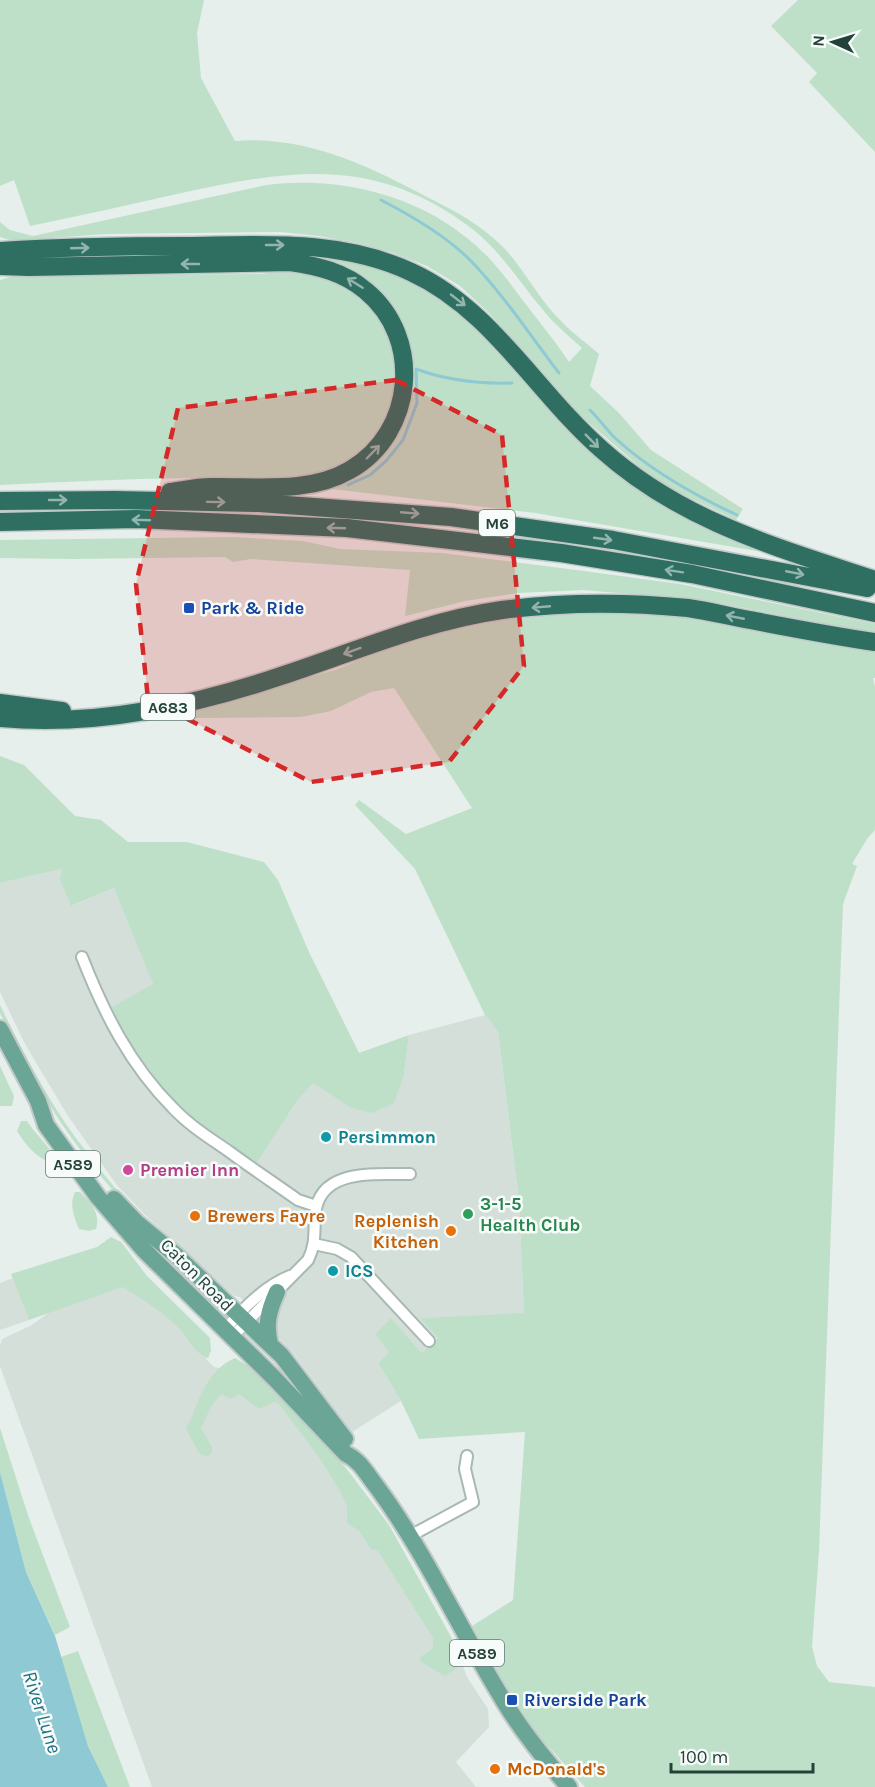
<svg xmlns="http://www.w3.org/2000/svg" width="875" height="1787" viewBox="0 0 875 1787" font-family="Karla,sans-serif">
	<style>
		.built { fill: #d4dfda }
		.green { fill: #bfe0c8 }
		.water { fill: #8ec9d4 }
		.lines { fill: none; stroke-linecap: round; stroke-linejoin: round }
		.stream { stroke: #8ec9d4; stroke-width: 3 }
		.street-casing { stroke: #a8b8b2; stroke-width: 14 }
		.primary-casing { stroke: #c2cac8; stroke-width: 20 }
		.highway-casing { stroke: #c2cac8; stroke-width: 21 }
		.street { stroke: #fff; stroke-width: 10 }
		.primary { stroke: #6aa596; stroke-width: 16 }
		.highway { stroke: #2f6f62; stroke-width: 18 }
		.oneway { stroke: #93b5ae }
		.marked { fill: #d62828; fill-opacity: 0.2; stroke: #d62828; stroke-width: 4.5; stroke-dasharray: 12 8; stroke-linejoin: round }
		.transit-dot { fill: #1a4fb4; stroke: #f7fbf9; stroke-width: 2 }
		.culture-dot { fill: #0f9aa8; stroke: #f7fbf9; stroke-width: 2 }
		.hotel-dot { fill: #d1479c; stroke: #f7fbf9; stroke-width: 2 }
		.leisure-dot { fill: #2e9e5b; stroke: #f7fbf9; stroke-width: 2 }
		.food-dot { fill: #e8710a; stroke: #f7fbf9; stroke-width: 2 }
		.labels { text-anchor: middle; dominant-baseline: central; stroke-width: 5; stroke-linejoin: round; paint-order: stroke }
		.shield { fill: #f7fbf9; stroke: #637a73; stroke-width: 1.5 }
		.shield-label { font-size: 16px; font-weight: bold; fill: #24423a }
		.transit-label { font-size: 18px; font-weight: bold; fill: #164399; stroke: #f7fbf9; text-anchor: start }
		.culture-label { font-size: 18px; font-weight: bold; fill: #0d838f; stroke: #f7fbf9; text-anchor: start }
		.hotel-label { font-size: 18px; font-weight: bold; fill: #b23c85; stroke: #f7fbf9; text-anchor: start }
		.leisure-label { font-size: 18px; font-weight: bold; fill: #27864d; stroke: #f7fbf9; text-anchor: start }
		.food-label { font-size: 18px; font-weight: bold; fill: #c56008; stroke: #f7fbf9; text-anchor: start }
		.street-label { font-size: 18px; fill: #24423a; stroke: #f7fbf9 }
		.water-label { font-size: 20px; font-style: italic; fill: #1c6f80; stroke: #f7fbf9 }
	</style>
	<rect width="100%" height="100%" fill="#e6efeb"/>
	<path class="built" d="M62,869L72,906L114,888L145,962L153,984L126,1038L175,1104L257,1163L297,1101L313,1082L351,1108L404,1075L409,1035L485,1015L498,1032L519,1201L524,1314L421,1318L438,1338L422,1353L391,1319L389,1352L378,1363L401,1401L352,1432L293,1353L277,1336L240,1297L235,1296L225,1288L144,1214L116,1184L68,1116L25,1044L0,992V883Z
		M116,1263L193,1326L207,1360L214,1367L271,1379L398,1542L461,1661L467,1677L488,1709L489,1727L456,1762L476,1787H152L0,1366V1345L2,1339L32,1325Z
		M13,1278L29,1320L0,1330V1283Z"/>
	<path class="green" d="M0,0H204L197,33L201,78L235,141C305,135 369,166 429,198C455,211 481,225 502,246C524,268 538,299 561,321C572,333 587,343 599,354L590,386L619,413L651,450L743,509L736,520L670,488L640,467L581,416L489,313L460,286L427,266L393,253L358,243L319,236L280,232L105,234L51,238L38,243L21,244L0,237V222L10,230L33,236L266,185C346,175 431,198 488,257C504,274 517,293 531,311C544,328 558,345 569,362L582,348C569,336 554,324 543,310C519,282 501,251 471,228C373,154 289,170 177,194C128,205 79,216 30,226L14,180L0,186Z
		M798,0H875V152L809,82L817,73L771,26Z
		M279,251L327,254L399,274L448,300L493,343L546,405L720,533L743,544L768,553L535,513L324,488L402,418L389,307Z
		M287,270C338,279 368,286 389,339C410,391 380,454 327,471C288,484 228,478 186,478C124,479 62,482 0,485V280L24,273L100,275L262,274Z
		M232,537L303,541L340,549L442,553L584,571L680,584L875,624V633L708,601L584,590L518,593L465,601L405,616L410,570L251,559L233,562L225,557L74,559L0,558V540Z
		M558,613H626L683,617L875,650V678H873L875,687V830L867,839L852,864L857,866L843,904L819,1551L812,1647L817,1666L829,1682L875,1687V1787H585L537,1734L506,1686L472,1626L513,1600L525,1432L419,1439L401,1401L378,1363L389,1352L375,1334L391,1318L422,1353L438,1338L420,1318L524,1313L519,1201L498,1032L485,1015L415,869L355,805L359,800L406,834L472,808L394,688L371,692L331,711L301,717L196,718L186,711L335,670L391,647L452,630L513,618Z
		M0,756L24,765L75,816L101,820L128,842H187L264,862L278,880L309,952L359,1053L409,1035L404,1075L394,1103L372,1113L351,1108L313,1083L297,1101L257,1163L199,1124L175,1104L126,1038L112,1007L153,984L114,888L71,906L60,879L62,869L0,883Z
		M0,1005C25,1056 53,1111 89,1155L86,1157C51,1113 24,1063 0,1013Z
		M0,1066L14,1096L12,1106H0Z
		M21,1121H27C36,1135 49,1145 56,1160L51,1163C35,1156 26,1146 17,1131Z
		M93,1161L121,1195L119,1198L91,1164Z
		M75,1192H80C90,1203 101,1212 96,1229L89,1231L79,1229C74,1217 69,1205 75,1192Z
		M111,1237L121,1242L147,1276L210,1338L211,1351L208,1358C196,1354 190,1342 182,1332C167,1314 143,1300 123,1287L29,1320L11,1274L97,1247Z
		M235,1358L255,1370L314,1430L346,1468L389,1525L460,1653L457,1668L445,1676L421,1662L419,1658L433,1648V1638L378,1551L371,1549L359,1531L347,1523V1506L341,1493L321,1460L279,1404L274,1402L259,1409L239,1394L230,1399L221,1394L211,1407L201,1428L212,1447V1453L207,1457L199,1453L186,1429C188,1423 192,1418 194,1411C203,1389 212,1368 235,1358Z
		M0,1428L29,1518L70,1627L55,1635L26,1572L0,1472Z
		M78,1651L130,1787H108L88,1746L61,1657Z"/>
	<path class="water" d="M0,1472L26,1572L55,1636L88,1746L108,1787H0Z"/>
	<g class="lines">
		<path class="stream" d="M381,200C412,216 445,235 470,260C503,294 530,335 559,373
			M590,410C599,419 606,429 615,438C650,470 694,495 737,515
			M348,485L370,475L386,461L403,440L417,403L416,369C446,380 480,384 512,383"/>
		<g class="street-casing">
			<path id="street" d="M82,957C104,1013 130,1065 173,1108C189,1125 208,1137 227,1150C250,1167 274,1183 298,1200L316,1206
				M314,1244L337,1249L351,1257L429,1341
				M225,1330C242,1309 265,1286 290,1276
				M232,1337L308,1260C316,1244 314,1232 315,1215C319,1167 376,1175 410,1174
				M410,1536L473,1502L465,1469L467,1456"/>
		</g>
		<g class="primary-casing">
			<path id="primary" d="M0,1029L38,1101L46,1125L98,1197L144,1250L275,1379L346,1454C360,1460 368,1476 377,1487C427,1555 461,1632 505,1703C523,1733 546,1761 569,1787
				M114,1199L137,1223L177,1256L282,1356L345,1439
				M270,1344C265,1324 269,1310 277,1292"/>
		</g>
		<g class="highway-casing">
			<path id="highway" d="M0,251C62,247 125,246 188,246C263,245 341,239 411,272C492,309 536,392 601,449C681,521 776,547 875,580
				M0,266L29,267L290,262C318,266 344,272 366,291C423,338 415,433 350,470C309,494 257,486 211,487C198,487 184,490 170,492
				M0,501L115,500L259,503L451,517L613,540L867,588
				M0,522L136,519L347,528L561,553L692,574L875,613
				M0,703L62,711
				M0,718C93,727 192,706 281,676C354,652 425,621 502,610C563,602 626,602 688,608C708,611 729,616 750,620C792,628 833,636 875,642"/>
		</g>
		<use href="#street" class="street"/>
		<use href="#primary" class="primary"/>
		<use href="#highway" class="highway"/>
	</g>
	<defs><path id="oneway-shaft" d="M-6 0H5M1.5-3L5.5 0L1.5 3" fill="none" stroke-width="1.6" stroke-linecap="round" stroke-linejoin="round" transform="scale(1.5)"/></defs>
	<g class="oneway">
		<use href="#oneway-shaft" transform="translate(275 245)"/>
		<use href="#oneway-shaft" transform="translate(80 248) rotate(-2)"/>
		<use href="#oneway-shaft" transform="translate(190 264) rotate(180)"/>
		<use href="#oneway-shaft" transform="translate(355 283) rotate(-148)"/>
		<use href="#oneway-shaft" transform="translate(458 300) rotate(38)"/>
		<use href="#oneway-shaft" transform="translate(592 441) rotate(45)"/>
		<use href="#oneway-shaft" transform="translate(373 452) rotate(-46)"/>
		<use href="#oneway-shaft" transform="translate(58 500)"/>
		<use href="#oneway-shaft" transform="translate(216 502) rotate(1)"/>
		<use href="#oneway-shaft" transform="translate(410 513) rotate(5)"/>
		<use href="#oneway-shaft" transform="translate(141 520) rotate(-178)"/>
		<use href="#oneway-shaft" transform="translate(336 528) rotate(-178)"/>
		<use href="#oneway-shaft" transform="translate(603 539) rotate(8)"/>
		<use href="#oneway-shaft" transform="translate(674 571) rotate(-171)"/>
		<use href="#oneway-shaft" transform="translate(795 573) rotate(11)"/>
		<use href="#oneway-shaft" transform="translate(541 607) rotate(175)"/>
		<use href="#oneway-shaft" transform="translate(735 617) rotate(-169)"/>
		<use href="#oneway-shaft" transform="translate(352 651) rotate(160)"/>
	</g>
	<path class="marked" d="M396,380L502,435L524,666L449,762L311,782L148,699L136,584L178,408Z"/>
	<g class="transit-dot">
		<rect x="183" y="602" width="12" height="12" rx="3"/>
		<rect x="506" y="1694" width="12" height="12" rx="3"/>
	</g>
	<g class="culture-dot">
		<circle cx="326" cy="1137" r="6"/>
		<circle cx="333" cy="1271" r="6"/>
	</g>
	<circle class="hotel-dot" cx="128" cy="1170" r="6"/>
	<circle class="leisure-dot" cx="468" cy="1214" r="6"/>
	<g class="food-dot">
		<circle cx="195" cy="1216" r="6"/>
		<circle cx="451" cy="1231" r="6"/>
		<circle cx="495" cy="1769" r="6"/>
	</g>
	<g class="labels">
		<g class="shield">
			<rect x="479" y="510" width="36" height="26" rx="4.5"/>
			<rect x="141" y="694" width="54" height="26" rx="4.5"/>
			<rect x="46" y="1151" width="54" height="26" rx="4.5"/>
			<rect x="450" y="1640" width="54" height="26" rx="4.5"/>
		</g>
		<g class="shield-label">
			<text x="497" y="523">M6</text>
			<text x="168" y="707">A683</text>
			<text x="73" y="1164">A589</text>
			<text x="477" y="1653">A589</text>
		</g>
		<g class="transit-label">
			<text x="201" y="608">Park &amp; Ride</text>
			<text x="524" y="1700">Riverside Park</text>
		</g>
		<g class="culture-label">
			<text x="338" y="1137">Persimmon</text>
			<text x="345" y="1271">ICS</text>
		</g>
		<g class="hotel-label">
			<text x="140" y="1170">Premier Inn</text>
		</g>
		<g class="leisure-label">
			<text x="480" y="1204">3-1-5<tspan x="480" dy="21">Health Club</tspan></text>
		</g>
		<g class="food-label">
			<text x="207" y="1216">Brewers Fayre</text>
			<text x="439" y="1221" text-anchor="end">Replenish<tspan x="439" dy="21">Kitchen</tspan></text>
			<text x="507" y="1769">McDonald's</text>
		</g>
		<g class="street-label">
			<text transform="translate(197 1275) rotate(45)">Caton Road</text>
		</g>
		<g class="water-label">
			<text transform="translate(42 1712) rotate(72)">River Lune</text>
		</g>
	</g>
	<g transform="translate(833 42) rotate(274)" stroke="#f7fbf9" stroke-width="4.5" paint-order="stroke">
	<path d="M0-4.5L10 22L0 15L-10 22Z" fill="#24423a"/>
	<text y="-9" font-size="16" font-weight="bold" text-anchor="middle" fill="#24423a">N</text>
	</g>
	<path d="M671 1763v9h142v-9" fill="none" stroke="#24423a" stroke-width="3"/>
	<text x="680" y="1763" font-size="18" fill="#24423a" stroke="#f7fbf9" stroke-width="4.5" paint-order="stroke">100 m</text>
</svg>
